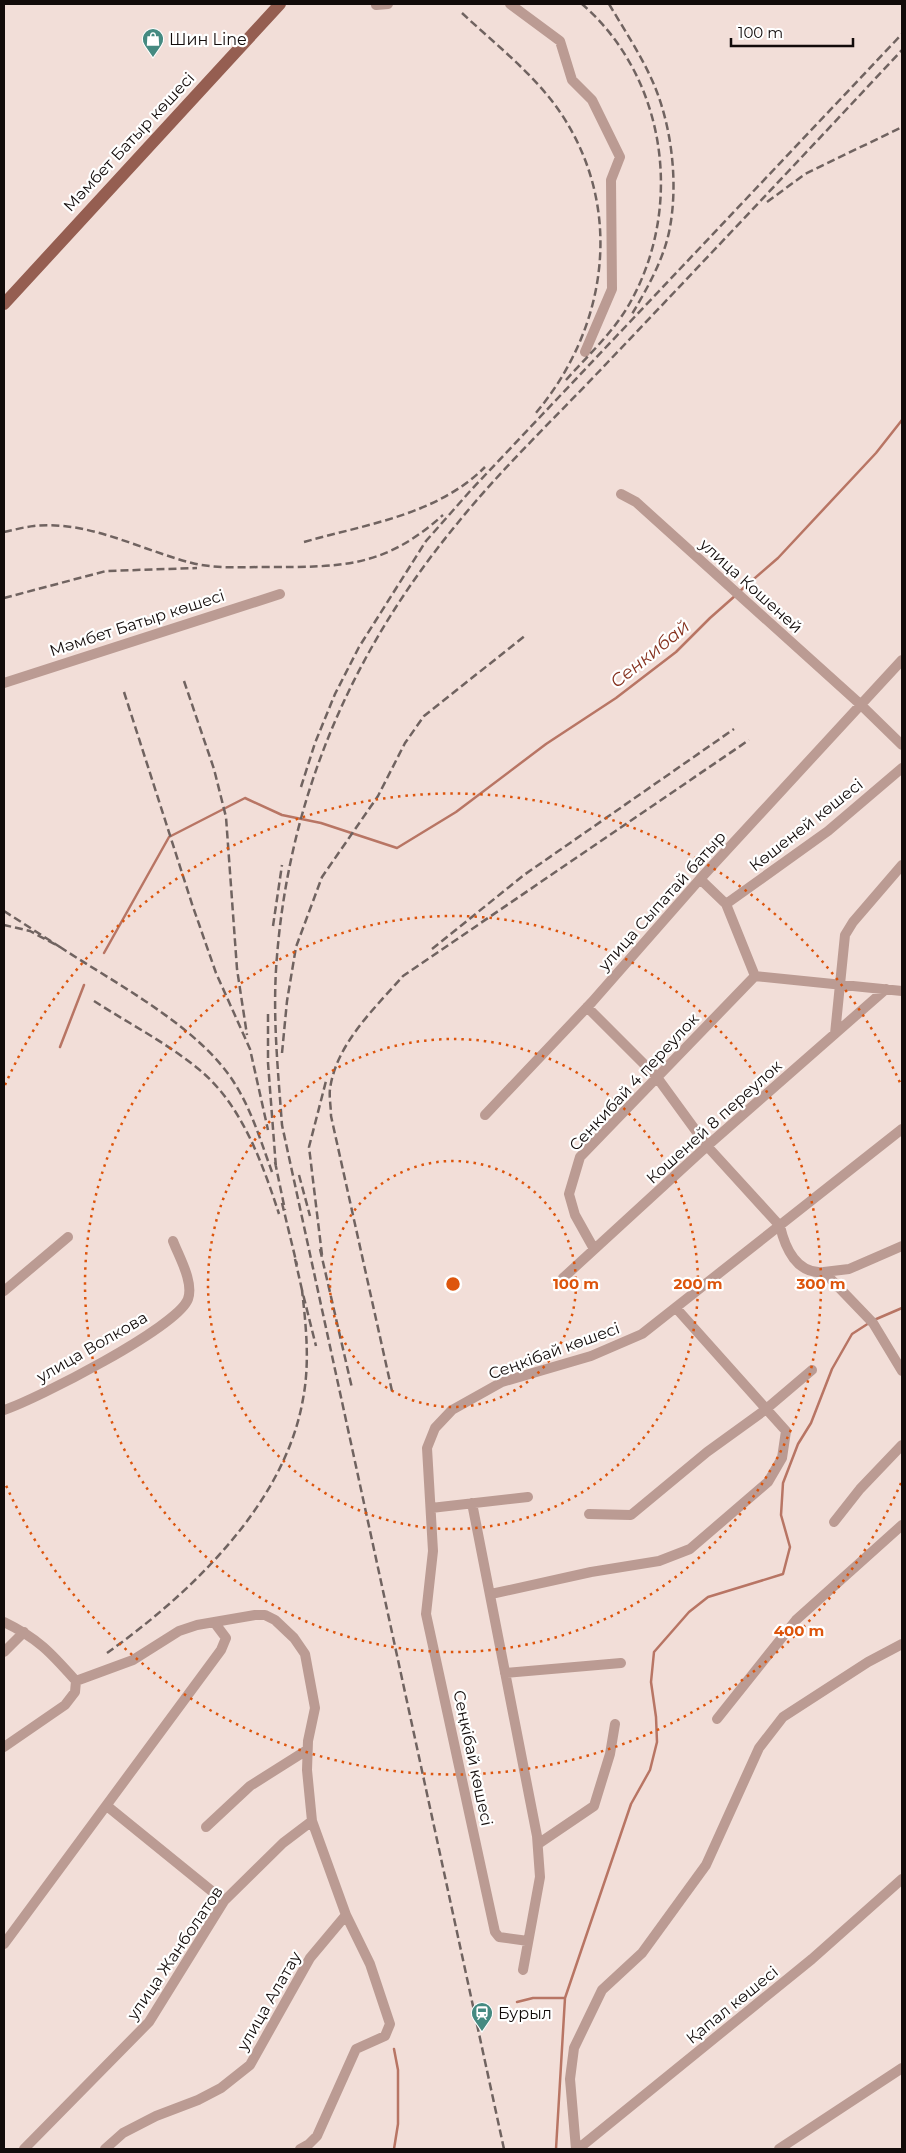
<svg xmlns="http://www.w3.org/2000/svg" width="906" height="2153" viewBox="0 0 906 2153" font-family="Montserrat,sans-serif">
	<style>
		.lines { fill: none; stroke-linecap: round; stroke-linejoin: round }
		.stream { stroke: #b87564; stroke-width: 2.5 }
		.minor { stroke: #bb9b93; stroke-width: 10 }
		.major { stroke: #955e51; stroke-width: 12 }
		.rail { stroke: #706360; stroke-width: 2.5; stroke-dasharray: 8 4; stroke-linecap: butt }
		.ring { fill: none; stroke: #dd550c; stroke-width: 2.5; stroke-dasharray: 2.5 5 }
		.labels { text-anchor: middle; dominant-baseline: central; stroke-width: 4.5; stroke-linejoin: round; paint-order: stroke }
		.poi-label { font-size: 16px; fill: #120b0a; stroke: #fff; text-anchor: start }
		.street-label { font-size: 16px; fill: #120b0a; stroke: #fff }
		.water-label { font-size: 18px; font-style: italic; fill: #86321f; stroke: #fff }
		.centre { fill: #dd550c; stroke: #fff; stroke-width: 2.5 }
		.ring-label { font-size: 15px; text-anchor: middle; font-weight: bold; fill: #dd550c; stroke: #fff; stroke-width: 4.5; stroke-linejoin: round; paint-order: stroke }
	</style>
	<rect width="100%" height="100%" fill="#f2ded8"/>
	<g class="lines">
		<path class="stream" d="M740,591L778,558L876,453L902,420
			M104,953L169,837L245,798L282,815L321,823L397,848L456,812L546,744L616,698L676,652L710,618L736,595
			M60,1047L84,985
			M874,1320L902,1308
			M517,2002L533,1998H565
			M394,2049L398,2070V2124L394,2149
			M556,2149L565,1998L631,1804L650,1770L657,1742L656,1717L651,1682L654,1652L689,1612L708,1597L783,1574L790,1547L781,1515L783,1483L798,1444L811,1423L832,1369L852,1334L869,1323"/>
		<path class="minor" d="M510,4L560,41L572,80L592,100L620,157L611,180L612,289L585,352
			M376,5L388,4
			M621,494L636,502L860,704L902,745
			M4,683L280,594
			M726,904L828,831L902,768
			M755,976L902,991
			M587,1007L656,1076L707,1146L780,1226C785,1248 797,1275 824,1272L873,1323L902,1371
			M835,1034L845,935L853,922L902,865
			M485,1115L592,1002L700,879L902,660
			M594,1249L575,1215L569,1194L580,1157L755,976L726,904L700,879
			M824,1272L849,1269L902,1246
			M563,1278L707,1146L886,989
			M4,1291L68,1237
			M4,1410C35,1400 178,1327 188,1299C194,1282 179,1257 173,1241
			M472,1503L537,1836L540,1877L523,1970
			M431,1508L528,1497
			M589,1514L631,1515L707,1452L765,1410L812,1370
			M834,1522L860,1489L902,1445
			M491,1594L591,1572L659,1561L690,1549L768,1482L782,1458L786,1431L676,1308
			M4,1622C39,1639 51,1653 76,1681L133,1660L179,1631L197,1625L255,1615H265L275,1620L294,1638L305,1654L315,1708L308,1741L307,1770L312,1821L346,1915L370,1964L390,2024L385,2036L356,2049L317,2136L309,2144L300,2149
			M4,1652L24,1632
			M505,1673L621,1663
			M717,1719L796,1620L902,1525
			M4,1747L65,1705L75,1692L76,1681
			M107,1806L224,1901
			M206,1827L250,1786L307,1750
			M538,1844L594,1806L610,1754L615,1724
			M528,1941L499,1937L495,1932L426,1614L433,1551L427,1448L435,1428L452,1410L502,1382L591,1356L642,1334L902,1129
			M4,1944L221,1650L226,1638L214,1622
			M24,2149L149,2022L224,1901L283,1843L312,1821
			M105,2149L123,2133L156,2116L198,2100L221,2088L250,2065L310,1958L346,1915
			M576,2149L570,2079L574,2048L602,1990L642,1953L706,1865L759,1748L783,1717L868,1662L902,1644
			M578,2149L812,1959L902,1879
			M779,2149L902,2068"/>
		<path class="major" d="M4,304L280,4"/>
		<path class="rail" d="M609,4C625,31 643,58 655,87C672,129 678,183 670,227C665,257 647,289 632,314
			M462,13C495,44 534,74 560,112C625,208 608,328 535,414
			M767,202L805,174L902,127
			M566,380C588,355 615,331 631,301C684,205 666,77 582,4
			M4,532C14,530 24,527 34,526C88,520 141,550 192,563C216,569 242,567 267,567C342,567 384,568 443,515
			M304,542C367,524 437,515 485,467
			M4,598L106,571L197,568
			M184,681L214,769L226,817L237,969L247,1035
			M124,692L192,904L216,973L250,1049L268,1130
			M301,787L315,743L335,694L359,647L426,541L471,490L902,34
			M4,911L60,947L30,931L4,925
			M273,926L282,865
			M60,947C116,984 200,1027 235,1084C252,1111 261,1142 272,1172
			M432,949L524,875L734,729
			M94,1001C128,1023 165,1042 196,1067C241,1102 262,1162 279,1214
			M268,1014V1063L276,1168
			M282,1053L287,1001L296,947L322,877L378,796L405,743L424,716L526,635
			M275,1162L285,1210
			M299,1175L310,1216
			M282,1203L297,1265
			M320,1249L352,1388
			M322,1255L309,1147L326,1081
			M295,1259L302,1290
			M392,1391L331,1116C331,1107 329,1097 330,1089C336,1044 375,1008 403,976L749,740
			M107,1653C190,1594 285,1504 303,1399C310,1362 306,1326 302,1290L316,1346
			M504,2149L282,1125C278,1070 272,1013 277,956C290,794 353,650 456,525C501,469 558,415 607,363C706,259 804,155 902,50"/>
	</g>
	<g class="ring">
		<circle cx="453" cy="1284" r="123"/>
		<circle cx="453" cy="1284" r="245"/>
		<circle cx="453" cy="1284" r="368"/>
		<path d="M901 1483A490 490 0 0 1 5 1483M5 1085A490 490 0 0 1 901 1085"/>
	</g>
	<defs>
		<g id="shop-pin" transform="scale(1.125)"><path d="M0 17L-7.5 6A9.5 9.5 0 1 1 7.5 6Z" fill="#458a81" stroke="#fff"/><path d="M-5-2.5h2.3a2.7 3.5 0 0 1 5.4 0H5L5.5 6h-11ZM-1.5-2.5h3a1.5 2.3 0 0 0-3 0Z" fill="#fff"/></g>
		<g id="station-pin" transform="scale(1.125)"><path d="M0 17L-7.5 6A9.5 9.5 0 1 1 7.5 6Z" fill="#458a81" stroke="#fff"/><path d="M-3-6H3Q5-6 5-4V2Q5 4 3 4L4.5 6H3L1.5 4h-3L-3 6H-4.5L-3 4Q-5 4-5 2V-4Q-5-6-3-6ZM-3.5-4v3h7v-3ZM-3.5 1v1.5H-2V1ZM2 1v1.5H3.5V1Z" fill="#fff"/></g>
	</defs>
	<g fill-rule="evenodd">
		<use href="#shop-pin" x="153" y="39"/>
		<use href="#station-pin" x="482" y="2013"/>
	</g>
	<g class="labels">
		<g class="poi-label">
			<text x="169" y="39">Шин Line</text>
			<text x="498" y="2013">Бурыл</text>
		</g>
		<g class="street-label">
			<text transform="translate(129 142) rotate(-47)">Мәмбет Батыр көшесі</text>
			<text transform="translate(751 586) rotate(42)">улица Кошеней</text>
			<text transform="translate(137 623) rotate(-18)">Мәмбет Батыр көшесі</text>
			<text transform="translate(806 825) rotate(-38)">Көшеней көшесі</text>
			<text transform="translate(662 901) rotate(-48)">улица Сыпатай батыр</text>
			<text transform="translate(634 1082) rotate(-47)">Сенкибай 4 переулок</text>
			<text transform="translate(714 1122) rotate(-42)">Кошеней 8 переулок</text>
			<text transform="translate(92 1347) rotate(-30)">улица Волкова</text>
			<text transform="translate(554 1351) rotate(-20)">Сеңкібай көшесі</text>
			<text transform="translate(473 1758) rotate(78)">Сеңкібай көшесі</text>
			<text transform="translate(175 1953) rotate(-56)">улица Жанболатов</text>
			<text transform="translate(269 2001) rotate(-60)">улица Алатау</text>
			<text transform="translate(732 2005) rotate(-39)">Қапал көшесі</text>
		</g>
		<g class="water-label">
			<text transform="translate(650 654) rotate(-39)">Сенкибай</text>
		</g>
	</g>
	<circle cx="453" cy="1284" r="8" class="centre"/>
	<g class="ring-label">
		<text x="576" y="1289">100 m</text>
		<text x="698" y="1289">200 m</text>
		<text x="821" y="1289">300 m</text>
		<text x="799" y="1636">400 m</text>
	</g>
	<rect width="906" height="2153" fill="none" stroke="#120b0a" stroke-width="10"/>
	<path d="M731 38v8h122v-8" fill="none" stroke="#120b0a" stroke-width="2.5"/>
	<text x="738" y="38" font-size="15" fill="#120b0a" stroke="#ffffff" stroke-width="4" paint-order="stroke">100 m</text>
</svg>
